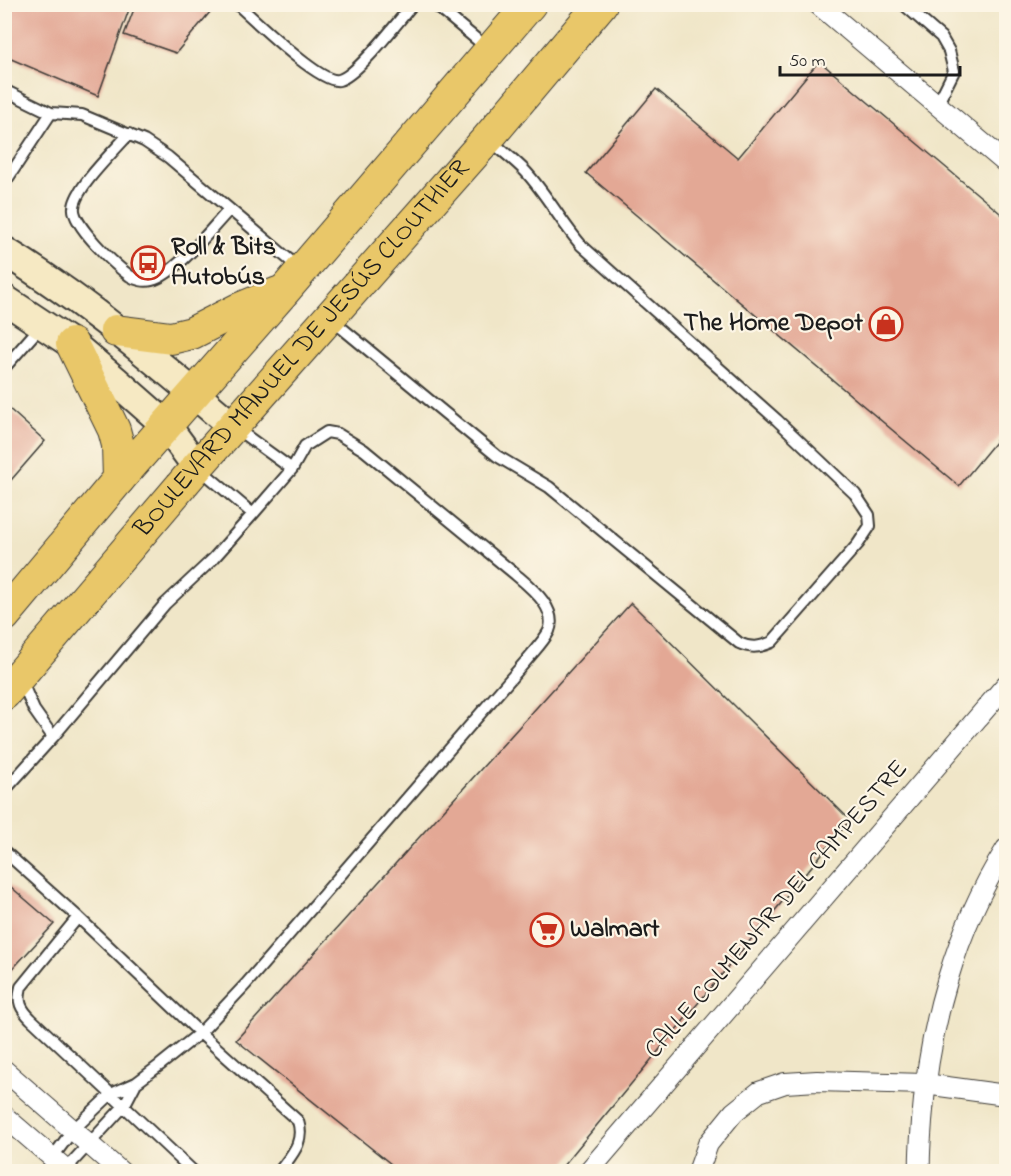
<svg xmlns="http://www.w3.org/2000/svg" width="1011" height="1176" viewBox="0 0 1011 1176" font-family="'Indie Flower',sans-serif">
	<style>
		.building { fill: #e3a895 }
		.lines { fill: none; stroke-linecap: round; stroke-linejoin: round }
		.lane-casing { stroke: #3c3a36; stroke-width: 14 }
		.street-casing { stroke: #3c3a36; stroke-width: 22 }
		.secondary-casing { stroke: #3c3a36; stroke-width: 32 }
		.primary-casing { stroke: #3c3a36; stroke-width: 34 }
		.lane { stroke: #fff; stroke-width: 10 }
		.street { stroke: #fff; stroke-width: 20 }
		.secondary { stroke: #f6e9c3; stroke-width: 28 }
		.primary { stroke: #e9c769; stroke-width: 32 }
		.labels { text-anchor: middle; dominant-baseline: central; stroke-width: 4.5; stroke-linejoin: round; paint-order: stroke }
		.poi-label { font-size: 26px; font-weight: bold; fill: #1c1c1c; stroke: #fcf5e5; text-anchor: start }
		.street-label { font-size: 26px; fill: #1c1c1c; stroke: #fcf5e5 }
	</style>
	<rect width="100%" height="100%" fill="#fcf5e5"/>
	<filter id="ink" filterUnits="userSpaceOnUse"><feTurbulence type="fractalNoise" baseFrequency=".0167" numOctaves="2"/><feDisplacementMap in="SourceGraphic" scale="12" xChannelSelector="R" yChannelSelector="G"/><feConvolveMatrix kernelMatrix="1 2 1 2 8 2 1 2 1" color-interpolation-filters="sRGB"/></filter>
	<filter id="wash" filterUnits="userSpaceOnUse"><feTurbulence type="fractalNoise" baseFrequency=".008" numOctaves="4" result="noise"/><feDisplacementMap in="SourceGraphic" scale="24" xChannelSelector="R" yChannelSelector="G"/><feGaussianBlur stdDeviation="1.35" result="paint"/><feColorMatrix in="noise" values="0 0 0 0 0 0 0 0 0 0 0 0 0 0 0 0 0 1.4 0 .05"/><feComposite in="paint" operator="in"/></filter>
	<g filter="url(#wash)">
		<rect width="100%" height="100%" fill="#f0e6c8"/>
		<g id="blocks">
			<path class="building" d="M4,4H131L98,96L4,56Z
				M136,4H202L210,12L176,53L124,35Z
				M819,61L1006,218V429L959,486L586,173L656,89L738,158Z
				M5,405L45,441L5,487Z
				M631,603L850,820L558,1172H401L236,1040Z
				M4,881L54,924L4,978Z"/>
		</g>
	</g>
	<g filter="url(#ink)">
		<use href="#blocks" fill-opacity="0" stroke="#3c3a36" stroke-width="1.5"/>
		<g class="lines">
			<g class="lane-casing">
				<path id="lane" d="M237,4C254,19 320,84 339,80C357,76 399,20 413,4
					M434,4L487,48
					M903,4L941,37L949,51L954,71L937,105
					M4,90L51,113L4,184
					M51,113L82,115L144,141L168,157L299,268
					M129,134C115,150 76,187 74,207C71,224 116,266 130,276C136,280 145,282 152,280C176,274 211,229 229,210
					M332,320L497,456L549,487L739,643C752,649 760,647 772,642L858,544L870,526L869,515L855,494L777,420L581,245C561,222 547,195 526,172C516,161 502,151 490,140
					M4,368L42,325
					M234,427L292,469
					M200,469L253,514
					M21,680L34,710L53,737
					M4,791L53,737L165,604L213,559L253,514L292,469L305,446L327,432L338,434L364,450L515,574C530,587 558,608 549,631C544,641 533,652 526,661L246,984L200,1033L160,1065L136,1083L111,1094L73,1130L52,1158L48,1172
					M4,851L78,917L200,1033L298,1121C305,1143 291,1155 279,1172
					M78,917L21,987C17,1002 21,1009 31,1019L194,1172
					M64,1171L124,1106L136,1083"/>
			</g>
			<g class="street-casing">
				<path id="street" d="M818,4L1006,163
					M4,1070L121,1172
					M4,1116L69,1172
					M588,1172L1006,685
					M698,1172L708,1144L734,1112L759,1092L785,1083L817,1081L925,1084L1006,1095
					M920,1172C919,1155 921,1138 922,1121C929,1026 955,930 1006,849"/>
			</g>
			<g class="secondary-casing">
				<path id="secondary" d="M4,251C86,301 161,365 233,427
					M4,299L72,344L116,381L166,425L197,467"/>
			</g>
			<g class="primary-casing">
				<g id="primary">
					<path d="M116,331L171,338L192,333L239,309L278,293"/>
					<path d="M72,344L114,430L118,445L119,479"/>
					<path d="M4,616L119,479L285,290L530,4"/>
					<path id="s1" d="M4,694L197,467L488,138L601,4"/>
				</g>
			</g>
			<use href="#lane" class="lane"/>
			<use href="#street" class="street"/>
			<use href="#secondary" class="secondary"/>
			<use href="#primary" class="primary"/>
		</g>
	</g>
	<defs>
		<g id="bus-ring" transform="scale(1.725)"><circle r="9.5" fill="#fcf5e5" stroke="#c8321e" stroke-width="1.5"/><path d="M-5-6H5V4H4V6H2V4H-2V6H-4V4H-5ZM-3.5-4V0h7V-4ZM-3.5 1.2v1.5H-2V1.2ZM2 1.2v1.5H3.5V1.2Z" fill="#c8321e"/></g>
		<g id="shop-ring" transform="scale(1.725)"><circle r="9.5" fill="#fcf5e5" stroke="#c8321e" stroke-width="1.5"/><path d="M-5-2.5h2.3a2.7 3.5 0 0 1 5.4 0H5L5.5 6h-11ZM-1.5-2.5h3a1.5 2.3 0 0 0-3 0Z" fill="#c8321e"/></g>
		<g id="supermarket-ring" transform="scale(1.725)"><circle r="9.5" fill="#fcf5e5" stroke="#c8321e" stroke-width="1.5"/><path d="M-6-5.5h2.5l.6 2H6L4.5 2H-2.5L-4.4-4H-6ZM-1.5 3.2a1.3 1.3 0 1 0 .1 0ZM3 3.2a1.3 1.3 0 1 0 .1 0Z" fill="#c8321e"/></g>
	</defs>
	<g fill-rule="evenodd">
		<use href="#bus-ring" x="148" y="263"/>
		<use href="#shop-ring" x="886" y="324"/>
		<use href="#supermarket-ring" x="547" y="930"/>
	</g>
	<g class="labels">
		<g class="poi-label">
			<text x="171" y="248">Roll &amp; Bits<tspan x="171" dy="30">Autobús</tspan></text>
			<text x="863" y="324" text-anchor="end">The Home Depot</text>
			<text x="570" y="930">Walmart</text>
		</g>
		<g class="street-label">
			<text stroke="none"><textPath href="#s1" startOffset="456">BOULEVARD MANUEL DE JESÚS CLOUTHIER</textPath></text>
			<text transform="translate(777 910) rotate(-49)">CALLE COLMENAR DEL CAMPESTRE</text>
		</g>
	</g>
	<rect width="1011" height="1176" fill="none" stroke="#fcf5e5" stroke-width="24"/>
	<path d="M780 66v9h180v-9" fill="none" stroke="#1c1c1c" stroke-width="3"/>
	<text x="789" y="66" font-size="18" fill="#1c1c1c" stroke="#fcf5e5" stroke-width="4.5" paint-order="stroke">50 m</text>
</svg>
